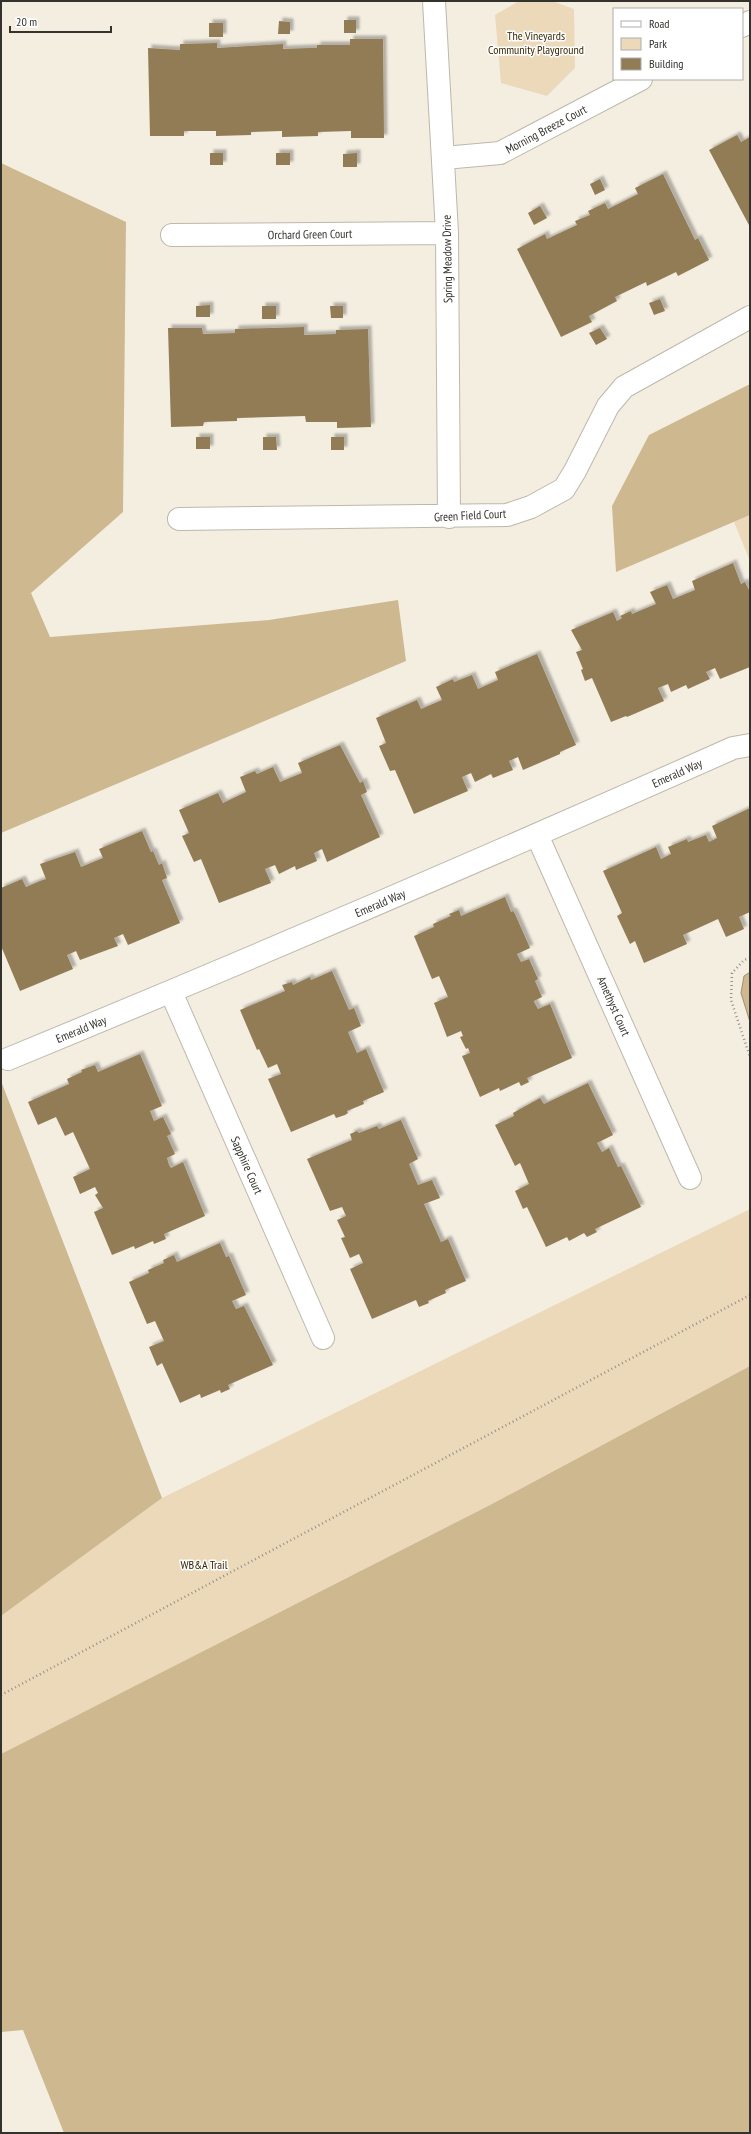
<svg xmlns="http://www.w3.org/2000/svg" width="751" height="2134" viewBox="0 0 751 2134" font-family="'PT Sans Narrow',sans-serif">
	<style>
		.green { fill: #ebd9ba }
		.forest { fill: #ceb88f }
		.water { fill: #cfb88f; stroke: #a09072 }
		.building { fill: #917c55; filter: url(#shadow) }
		.lines { fill: none; stroke-linecap: round; stroke-linejoin: round }
		.minor-casing { stroke: #beb8ac; stroke-width: 24 }
		.path { stroke: #959188; stroke-width: 2.5; stroke-dasharray: 1 3; stroke-linecap: butt }
		.minor { stroke: #fff; stroke-width: 22 }
		.labels { text-anchor: middle; dominant-baseline: central; stroke-width: 3; stroke-linejoin: round; paint-order: stroke }
		.park-label { font-size: 12px; fill: #372604; stroke: #fff }
		.street-label { font-size: 12px; fill: #34322d; stroke: #fff }
	</style>
	<defs>
		<filter id="shadow"><feDropShadow dx="3.5" dy="-3.5" stdDeviation="1" flood-color="#0004"/></filter>
	</defs>
	<rect width="100%" height="100%" fill="#f4eee1"/>
	<path class="green" d="M519,1H552L574,9L575,68L547,96L501,83L495,15Z
		M750,515V561L734,522Z
		M750,1209V1366L490,1505L1,1754V1616L162,1498Z"/>
	<path class="forest" d="M1,163L126,222L123,512L31,593L50,637L269,620L398,600L406,661L1,833Z
		M750,384V515L616,572L612,506L649,435Z
		M1,1081L162,1498L1,1616Z
		M750,1366V2133H64L23,2030L1,2032V1754L490,1505Z"/>
	<path class="water" d="M750,972V1022L741,993L744,976Z"/>
	<path class="building" d="M344,20H356V33H344Z
		M279,21L290,22V34H278Z
		M209,23H223V37H209Z
		M350,39H383L384,138H351V131L318,132V136L282,137V131L251,132V135L216,136V131H184V136H150L148,48L180,50V44L217,43V48L283,44V49L309,48H317V45H350Z
		M737,135L741,142L750,137V227L709,150Z
		M210,153H223V165H210Z
		M276,153H290V165H276Z
		M357,153V167H343V154Z
		M663,174L695,240L698,238L709,260L678,276L676,272L647,286L646,282L615,297L617,301L589,316L592,322L561,337L517,249L545,234L547,239L577,225L575,221L590,215L588,211L605,203L608,209L638,194L635,188Z
		M600,179L605,190L595,195L590,184Z
		M540,206L547,218L534,225L528,213Z
		M660,299L665,311L654,315L649,303Z
		M210,305V317H196V306Z
		M262,306H276V319H262Z
		M330,306H343V318H331Z
		M304,327V335L336,334V330L368,329L371,427L337,428V422H306L305,416L237,418V421L204,422L203,426L171,427L168,328H202L203,334L235,333V329Z
		M600,328L607,339L596,345L589,333Z
		M196,437H210V449H196Z
		M263,437H276L277,450H263Z
		M331,437H344V450H331Z
		M733,563L741,584L745,582L750,592V667L720,679L715,668L706,672L710,679L688,689L686,685L671,692L668,684L658,688L664,701L627,717L626,716L611,722L592,678L585,681L581,670L583,669L576,652L582,650L571,630L613,612L617,621L622,618L620,616L631,611L632,614L656,604L650,592L667,585L673,599L695,590L692,581Z
		M537,654L576,745L560,752V754L523,770L518,757L509,761L513,770L493,778L491,774L475,782L471,773L462,777L468,791L414,814L395,770L390,771L379,746L386,743L376,718L417,700L421,709L442,700L436,687L453,679L454,682L472,675L478,689L498,680L495,672Z
		M340,745L360,783L363,781L367,792L361,795L380,837L327,862L322,849L314,853L317,861L296,870L295,866L279,874L275,865L265,869L271,883L219,903L201,859L194,862L182,836L189,833L179,810L218,793L223,803L246,792L240,777L255,771L257,774L273,767L280,782L302,773L298,763Z
		M750,808V912L739,917L744,929L726,937L718,919L683,935L687,944L644,963L635,941L630,944L617,916L622,913L603,871L656,847L661,859L671,854L668,847L687,839L688,842L706,835L709,842L717,838L712,826Z
		M142,831L151,852L153,851L159,865L162,863L167,878L162,880L180,923L128,945L123,934L114,938L118,946L80,960L76,951L74,952L67,955L73,969L20,991L1,946V888L22,879L26,887L40,881L46,879L40,864L75,852L81,867L103,858L99,849Z
		M505,897L511,912L513,911L515,914L530,948L517,954L521,962L529,959L538,979L535,981L542,997L534,1001V1002L538,1009L550,1004L572,1058L527,1078L529,1082L521,1086L519,1082L500,1091L499,1088L480,1097L462,1056L470,1053L468,1048L466,1049L460,1037L463,1036L461,1031L447,1037L434,1003L448,997L439,976L432,979L414,936L434,927L433,924L451,916L449,914L459,910L461,916Z
		M332,971L349,1010L354,1008L361,1026L348,1032L357,1053L366,1049L384,1092L363,1101L364,1104L347,1111L348,1113L345,1115L336,1118L334,1114L291,1132L268,1079L281,1074L277,1064L268,1068L259,1049L257,1050L240,1010L285,991L282,985L292,982L293,985L310,977L311,980Z
		M140,1054L162,1106L150,1111L154,1121L163,1117L171,1134L167,1136L175,1154L167,1158L169,1165L171,1168L183,1162L205,1216L164,1234L166,1239L154,1244L153,1241L135,1249L134,1246L112,1255L94,1212L103,1208L95,1195L98,1193L95,1187L80,1194L73,1177L90,1169L73,1132L65,1136L56,1117L38,1125L28,1102L69,1084L67,1079L82,1072L81,1070L95,1065L98,1072Z
		M588,1083L613,1135L597,1143L602,1152L609,1148L618,1167L621,1166L641,1207L595,1229L597,1232L587,1237L584,1233L569,1241L567,1237L546,1247L527,1207L523,1209L515,1191L529,1184L520,1163L515,1166L495,1125L514,1116L513,1113L540,1098L544,1104Z
		M401,1120L418,1159L409,1164L418,1185L432,1180L440,1198L424,1204L441,1242L448,1239L466,1281L445,1290L446,1293L428,1301L429,1303L419,1307L416,1300L372,1319L350,1269L363,1263L359,1254L350,1258L341,1238L345,1237L337,1220L346,1216L342,1207L330,1211L307,1159L352,1140L350,1134L357,1131L359,1133L377,1126L379,1129Z
		M220,1243L226,1257L229,1256L246,1295L232,1301L236,1309L244,1306L273,1365L228,1385L230,1389L221,1393L220,1390L201,1398L200,1394L180,1403L162,1363L157,1366L149,1347L164,1341L155,1321L147,1324L129,1282L149,1273L148,1270L164,1263L163,1260L174,1255L177,1262Z"/>
	<g class="lines">
		<g class="minor-casing">
			<path id="minor" d="M434,1L447,233L449,517
				M742,26L750,22
				M444,158L500,153L641,79
				M172,235L447,233
				M179,519L507,515L531,507L564,489L575,471L608,406L624,387L750,317
				M537,835L690,1178
				M171,992L323,1338
				M8,1059C251,959 493,855 733,748L750,745"/>
		</g>
		<path class="path" d="M750,958L744,960L732,973L731,1000L750,1057
			M1,1695L750,1295"/>
		<use href="#minor" class="minor"/>
	</g>
	<g class="labels">
		<g class="park-label">
			<text x="536" y="35">The Vineyards<tspan x="536" dy="14">Community Playground</tspan></text>
			<text x="204" y="1564">WB&amp;A Trail</text>
		</g>
		<g class="street-label">
			<text transform="translate(546 129) rotate(-28)">Morning Breeze Court</text>
			<text transform="translate(310 234) rotate(-1)">Orchard Green Court</text>
			<text transform="translate(447 259) rotate(-91)">Spring Meadow Drive</text>
			<text transform="translate(470 515) rotate(-3)">Green Field Court</text>
			<text transform="translate(677 773) rotate(-24)">Emerald Way</text>
			<text transform="translate(380 903) rotate(-23)">Emerald Way</text>
			<text transform="translate(614 1006) rotate(66)">Amethyst Court</text>
			<text transform="translate(81 1029) rotate(-22)">Emerald Way</text>
			<text transform="translate(247 1165) rotate(66)">Sapphire Court</text>
		</g>
	</g>
	<rect width="751" height="2134" fill="none" stroke="#34322d" stroke-width="4"/>
	<rect x="613" y="8" width="130" height="72" fill="#ffffff" stroke="#aeadab"/>
	<rect x="621" y="21" width="20" height="6" fill="#ffffff" stroke="#aeadab"/>
	<text x="649" y="28" font-size="12" fill="#34322d">Road</text>
	<rect x="621" y="38" width="20" height="12" fill="#ebd9ba" stroke="#aeadab"/>
	<text x="649" y="48" font-size="12" fill="#34322d">Park</text>
	<rect x="621" y="58" width="20" height="12" fill="#917c55" stroke="#aeadab"/>
	<text x="649" y="68" font-size="12" fill="#34322d">Building</text>
	<path d="M10 26v6h101v-6" fill="none" stroke="#34322d" stroke-width="2"/>
	<text x="16" y="26" font-size="12" fill="#34322d" stroke="#ffffff" stroke-width="3" paint-order="stroke">20 m</text>
</svg>
